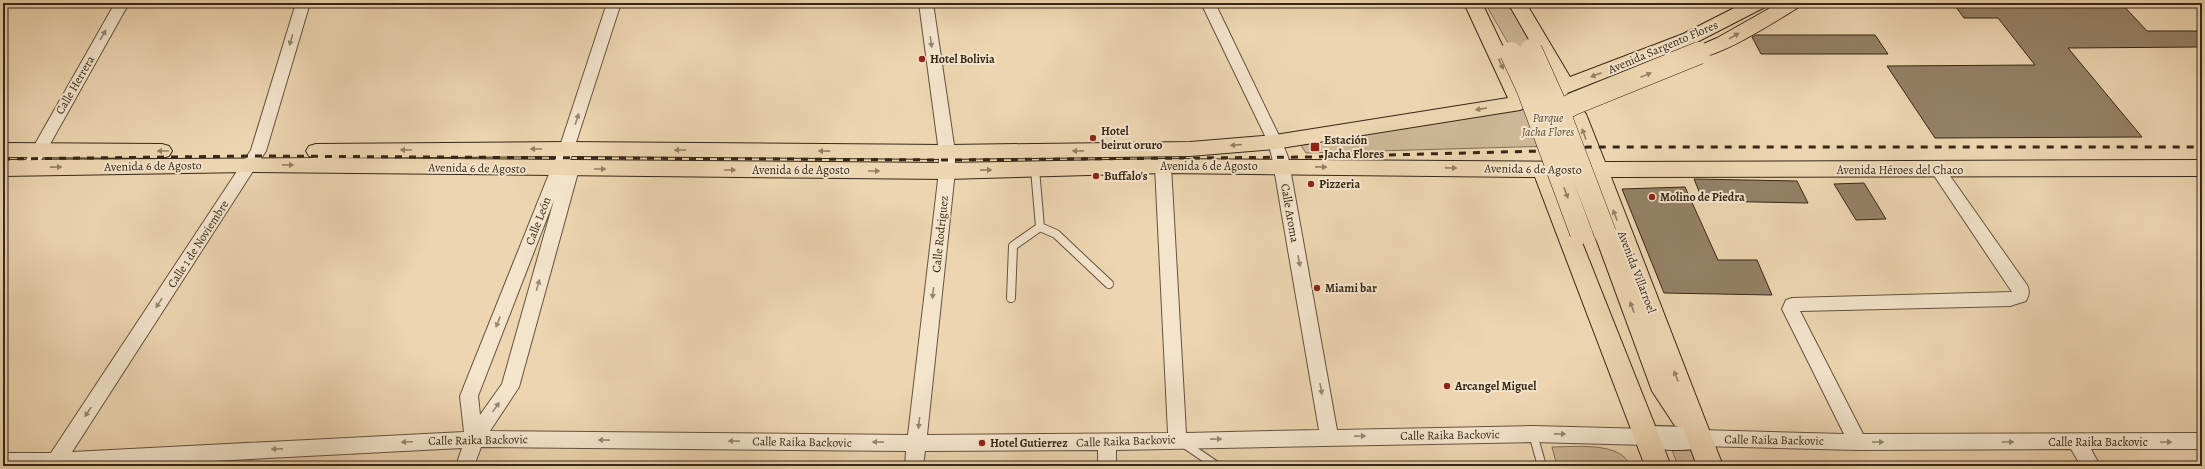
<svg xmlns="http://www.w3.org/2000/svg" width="2205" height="469" viewBox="0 0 2205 469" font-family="Alegreya,serif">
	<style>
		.green { fill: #cdb796; stroke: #826f56 }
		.building { fill: #958167; stroke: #372717 }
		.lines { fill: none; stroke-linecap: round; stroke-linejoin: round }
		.service-casing { stroke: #64523d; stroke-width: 10 }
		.minor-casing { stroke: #64523d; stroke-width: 2 }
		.secondary-casing { stroke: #372717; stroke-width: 2 }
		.primary-casing { stroke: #372717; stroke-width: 2 }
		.service { stroke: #f3e4cc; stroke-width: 8 }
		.minor { fill: #f3e4cc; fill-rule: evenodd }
		.secondary { fill: #f3e4cc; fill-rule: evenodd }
		.primary { fill: #ecd5b0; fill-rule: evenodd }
		.rail { stroke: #372717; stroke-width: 3; stroke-dasharray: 7 7; stroke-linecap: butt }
		.primary-bridge-casing { stroke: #372717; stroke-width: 23; stroke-linecap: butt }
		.primary-bridge { stroke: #ecd5b0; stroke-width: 22 }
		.oneway { fill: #958672 }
		.oneway2 { fill: #927e64 }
		.poi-dot { fill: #8f2418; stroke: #f3e4cc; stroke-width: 1.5 }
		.labels { text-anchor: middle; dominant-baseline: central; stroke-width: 4; stroke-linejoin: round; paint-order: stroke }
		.street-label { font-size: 12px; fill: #372717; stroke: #f3e4cc }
		.poi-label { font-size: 12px; font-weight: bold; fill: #372717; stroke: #f3e4cc; text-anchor: start }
		.park-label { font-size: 12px; font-style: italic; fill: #5c4b37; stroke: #f3e4cc }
	</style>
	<rect width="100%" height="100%" fill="#ecd5b0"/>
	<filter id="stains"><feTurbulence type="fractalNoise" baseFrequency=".005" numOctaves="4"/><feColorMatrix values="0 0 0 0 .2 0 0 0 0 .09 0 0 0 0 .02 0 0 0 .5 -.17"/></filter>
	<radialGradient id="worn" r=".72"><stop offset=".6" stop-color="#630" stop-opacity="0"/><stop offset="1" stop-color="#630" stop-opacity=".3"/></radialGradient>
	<path class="green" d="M1485,3H1513L1553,78L1531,83Z
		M1524,108L1586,143L1554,146L1306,153L1300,144Z
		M1666,434H1688L1700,466H1678Z
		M1552,447C1573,447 1622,441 1630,466H1557Z"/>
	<path class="building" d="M1953,3H2121L2147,31H2202V47L2068,48L2142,137L1935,138L1887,66L2035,65L1998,18H1964Z
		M1756,35H1875L1888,54H1761L1752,37Z
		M1694,179L1797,181L1808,203L1703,201Z
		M1864,183L1886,219L1856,220L1834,184Z
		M1685,187L1718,260H1757L1772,295L1664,293L1622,189Z"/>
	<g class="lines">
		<g class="service-casing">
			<path id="service" d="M1035,169L1040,227L1056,234L1109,284
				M1011,298L1013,246L1040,227
				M1533,434L1542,466
				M1183,443L1217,466"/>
		</g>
		<g class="minor-casing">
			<path id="minor" d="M115,3H129L35,171L30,172L25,171L22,167Z
				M296,3H310L266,151L72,452L464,432L460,396L559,149L607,3H621L569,164L576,165L579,169L519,387L490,431L908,435L939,171V152L919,3H933L955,152V171L927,435L1168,433L1155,166L1158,162L1163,161L1168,162L1171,166L1186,433L1319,430L1272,157L1268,142L1201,3H1215L1282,142L1288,157L1337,430L1533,426L1648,429L1654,431L1657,437L1654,443L1648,445L1533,442L1116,450V466H1098V450L925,451L923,466H905L906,451L481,447L474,466H456L462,448L116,466H3V453H51L251,150ZM554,200L502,384L480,415L478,396Z
				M1938,165L1943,166L2027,285C2030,291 2029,295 2026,301L2010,306L1800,311L1863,434L2202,433V449H2091L2100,466H2081L2071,449L1858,450L1699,446L1693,444L1690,438L1693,432L1699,430L1844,434L1782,309L1786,300L1792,298L2012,292L1933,174L1930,170L1933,166Z"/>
		</g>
		<g class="secondary-casing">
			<path id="secondary" d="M1648,426L1699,427L1708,430L1712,438L1708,446C1692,452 1655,451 1639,445L1635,437L1639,429Z"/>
		</g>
		<g class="primary-casing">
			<path id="primary" d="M1464,3H1482L1525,93L1554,83L1508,3H1526L1570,77L1683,34L1744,3H1768L1765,7L1697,42L1567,93L1586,114L1605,162L2202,160V176L1611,177L1723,466H1697L1683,428L1675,426L1652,391L1594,233L1597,227L1608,226L1590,177H1556L1671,466H1645L1535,177L1163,173L947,179L249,172L3,176V160L315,158L309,156L306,151L309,146L316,144L567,142L947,145L1190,142L1275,135L1508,98ZM1547,100C1571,112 1576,140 1584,162L1163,159L947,163L330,158L567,156L947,159L1190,156L1275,149L1520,110Z
				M1779,3H1802L1799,7C1779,19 1712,63 1692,57L1689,53L1692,49L1717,38Z
				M3,143L162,144L169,146L172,151L169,156L162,158L3,157Z"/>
		</g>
		<use href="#service" class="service"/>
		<use href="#minor" class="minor"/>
		<use href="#secondary" class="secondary"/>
		<use href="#primary" class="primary"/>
		<path class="rail" d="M3,159L255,156L947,160L1311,157L1541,151L1589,147H2202"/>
		<g class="primary-bridge-casing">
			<path id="primary-bridge" d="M1531,50L1559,112L1605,233
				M1511,53L1528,90L1581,233
				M1559,112L1573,104L1699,53"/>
		</g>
		<use href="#primary-bridge" class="primary-bridge"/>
	</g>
	<defs><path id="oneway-solid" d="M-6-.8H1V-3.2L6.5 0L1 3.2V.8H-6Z"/></defs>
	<g class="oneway">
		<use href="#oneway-solid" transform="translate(103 35) rotate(-60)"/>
		<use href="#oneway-solid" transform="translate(291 40) rotate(107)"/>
		<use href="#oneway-solid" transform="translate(931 42) rotate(82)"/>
		<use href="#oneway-solid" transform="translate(577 119) rotate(-72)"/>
		<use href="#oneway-solid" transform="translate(1299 261) rotate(80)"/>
		<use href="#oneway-solid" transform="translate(538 285) rotate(-74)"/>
		<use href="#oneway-solid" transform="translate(933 293) rotate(96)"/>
		<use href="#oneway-solid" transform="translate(159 303) rotate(123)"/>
		<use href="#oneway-solid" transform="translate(498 322) rotate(111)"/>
		<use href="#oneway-solid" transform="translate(1321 389) rotate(80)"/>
		<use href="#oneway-solid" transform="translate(496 407) rotate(-55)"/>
		<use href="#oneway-solid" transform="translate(88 412) rotate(123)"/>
		<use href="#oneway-solid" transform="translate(919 423) rotate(96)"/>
		<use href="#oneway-solid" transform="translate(1560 434) rotate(1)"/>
		<use href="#oneway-solid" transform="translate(1360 436) rotate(-1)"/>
		<use href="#oneway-solid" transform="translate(1216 439) rotate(-1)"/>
		<use href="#oneway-solid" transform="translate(604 440) rotate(-179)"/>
		<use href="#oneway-solid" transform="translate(734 441) rotate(-179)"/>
		<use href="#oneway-solid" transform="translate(407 442) rotate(177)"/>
		<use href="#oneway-solid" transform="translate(878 442) rotate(-179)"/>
		<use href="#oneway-solid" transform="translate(1878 442)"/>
		<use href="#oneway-solid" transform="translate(2008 442)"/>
		<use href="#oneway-solid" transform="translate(2166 442)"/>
		<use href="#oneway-solid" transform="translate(277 449) rotate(177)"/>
	</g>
	<g class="oneway2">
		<use href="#oneway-solid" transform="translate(1734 36) rotate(-29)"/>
		<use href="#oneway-solid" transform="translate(1501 64) rotate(65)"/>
		<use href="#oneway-solid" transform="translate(1596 75) rotate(159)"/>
		<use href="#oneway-solid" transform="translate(1646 75) rotate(-22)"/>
		<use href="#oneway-solid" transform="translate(1481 109) rotate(171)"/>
		<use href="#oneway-solid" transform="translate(1584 134) rotate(-110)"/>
		<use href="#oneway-solid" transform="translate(1236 145) rotate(175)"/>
		<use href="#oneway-solid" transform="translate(536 149) rotate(180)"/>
		<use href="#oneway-solid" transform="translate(406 150) rotate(180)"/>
		<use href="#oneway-solid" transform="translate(680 150) rotate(-179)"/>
		<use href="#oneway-solid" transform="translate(163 151) rotate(-180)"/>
		<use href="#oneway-solid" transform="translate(824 151) rotate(-179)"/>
		<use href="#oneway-solid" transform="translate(1078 151) rotate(179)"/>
		<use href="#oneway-solid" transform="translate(288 165) rotate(1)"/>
		<use href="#oneway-solid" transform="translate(56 167) rotate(-1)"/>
		<use href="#oneway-solid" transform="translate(1321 167) rotate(1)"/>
		<use href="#oneway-solid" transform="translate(1451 168) rotate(1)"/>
		<use href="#oneway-solid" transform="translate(600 169)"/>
		<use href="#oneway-solid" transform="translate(730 170)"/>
		<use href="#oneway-solid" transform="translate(986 170) rotate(-1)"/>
		<use href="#oneway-solid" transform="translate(874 171)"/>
		<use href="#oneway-solid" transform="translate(1566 193) rotate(70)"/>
		<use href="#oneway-solid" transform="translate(1615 215) rotate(-111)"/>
		<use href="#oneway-solid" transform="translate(1632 307) rotate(-110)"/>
		<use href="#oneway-solid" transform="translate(1676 376) rotate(-111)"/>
	</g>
	<g class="poi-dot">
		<circle cx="922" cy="59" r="4"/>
		<circle cx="1093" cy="138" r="4"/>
		<rect x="1310" y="142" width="10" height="10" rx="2"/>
		<circle cx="1096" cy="176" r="4"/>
		<circle cx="1311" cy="184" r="4"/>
		<circle cx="1652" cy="197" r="4"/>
		<circle cx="1317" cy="288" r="4"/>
		<circle cx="1447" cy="386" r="4"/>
		<circle cx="982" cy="443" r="4"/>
	</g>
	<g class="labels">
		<g class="street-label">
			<text transform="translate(1663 47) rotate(-23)">Avenida Sargento Flores</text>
			<text transform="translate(75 85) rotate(-60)">Calle Herrera</text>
			<text transform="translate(153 166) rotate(-1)">Avenida 6 de Agosto</text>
			<text x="1209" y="166">Avenida 6 de Agosto</text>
			<text transform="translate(477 168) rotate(1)">Avenida 6 de Agosto</text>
			<text transform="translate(1533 169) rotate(1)">Avenida 6 de Agosto</text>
			<text x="801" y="170">Avenida 6 de Agosto</text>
			<text x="1900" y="170">Avenida Héroes del Chaco</text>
			<text transform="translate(1290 213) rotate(80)">Calle Aroma</text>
			<text transform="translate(538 221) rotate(-69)">Calle León</text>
			<text transform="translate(940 234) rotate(-84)">Calle Rodriguez</text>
			<text transform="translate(198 244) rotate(-57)">Calle 1 de Noviembre</text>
			<text transform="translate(1637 272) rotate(69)">Avenida Villarroel</text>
			<text transform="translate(1450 435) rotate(-1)">Calle Raika Backovic</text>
			<text transform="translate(478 440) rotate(-1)">Calle Raika Backovic</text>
			<text transform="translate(1774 440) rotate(1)">Calle Raika Backovic</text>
			<text transform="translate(1126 441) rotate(-2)">Calle Raika Backovic</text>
			<text transform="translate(802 442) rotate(1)">Calle Raika Backovic</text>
			<text x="2098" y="442">Calle Raika Backovic</text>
		</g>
		<g class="poi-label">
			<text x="930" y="59">Hotel Bolivia</text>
			<text x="1101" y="131">Hotel<tspan x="1101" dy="14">beirut oruro</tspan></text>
			<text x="1324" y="140">Estación<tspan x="1324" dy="14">Jacha Flores</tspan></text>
			<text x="1104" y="176">Buffalo's</text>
			<text x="1319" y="184">Pizzeria</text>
			<text x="1660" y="197">Molino de Piedra</text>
			<text x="1325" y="288">Miami bar</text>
			<text x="1455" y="386">Arcangel Miguel</text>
			<text x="990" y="443">Hotel Gutierrez</text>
		</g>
		<g class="park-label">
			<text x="1548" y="118">Parque<tspan x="1548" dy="14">Jacha Flores</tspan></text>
		</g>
	</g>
	<rect width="2205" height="469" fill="none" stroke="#ecd5b0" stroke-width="16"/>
	<rect x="4" y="4" width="2197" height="461" fill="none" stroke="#372717" stroke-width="2"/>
	<rect x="8" y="8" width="2189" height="453" fill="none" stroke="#372717"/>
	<rect width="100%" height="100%" filter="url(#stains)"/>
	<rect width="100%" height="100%" fill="url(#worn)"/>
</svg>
